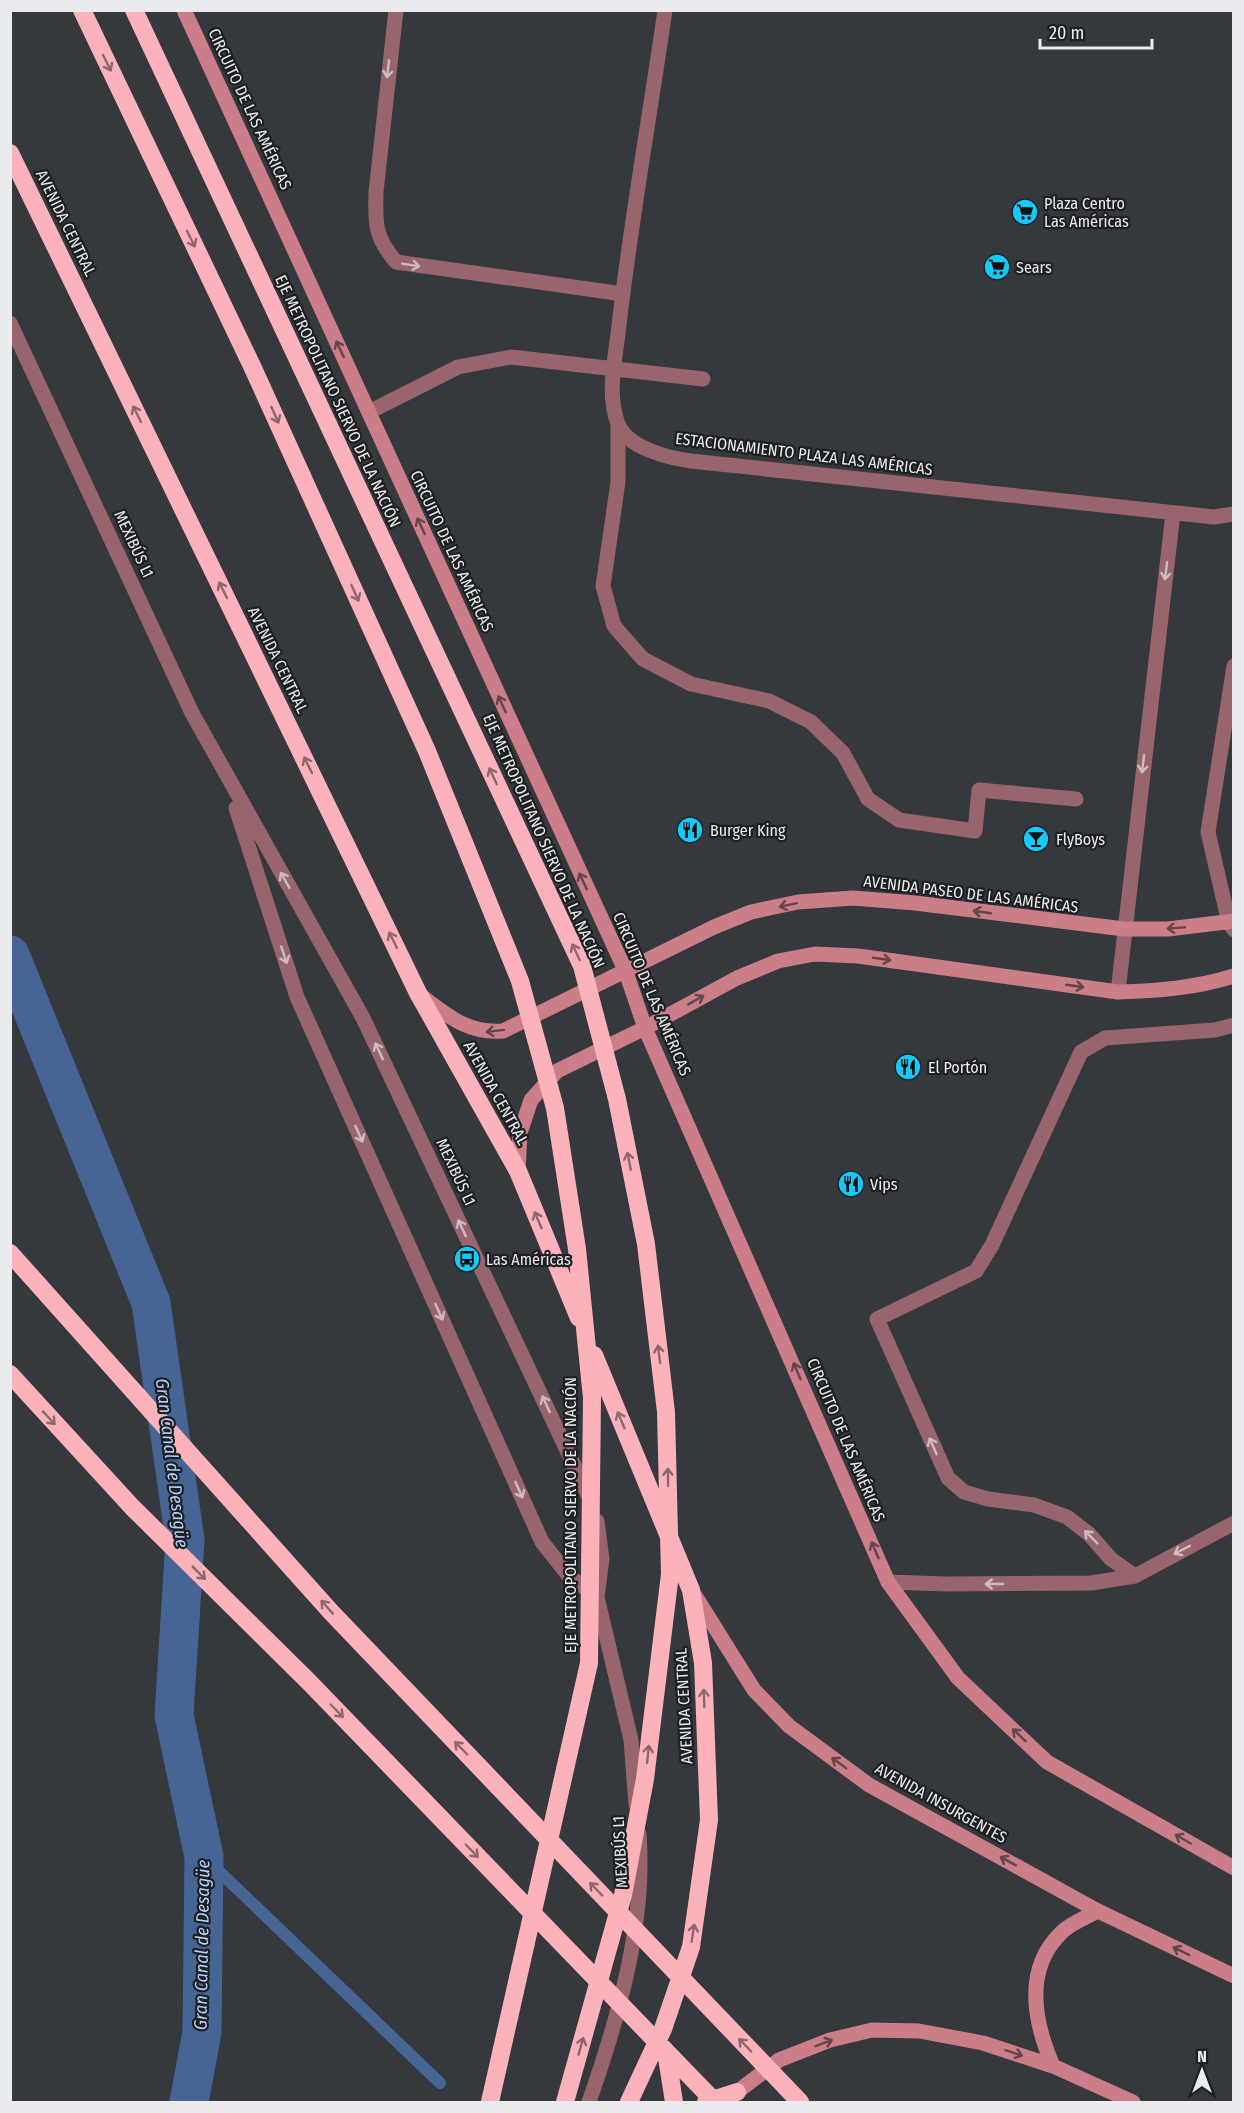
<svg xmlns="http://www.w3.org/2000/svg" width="1244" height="2113" viewBox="0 0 1244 2113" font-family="'Fira Sans Condensed',sans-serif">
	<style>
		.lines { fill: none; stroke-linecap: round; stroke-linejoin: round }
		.stream { stroke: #466594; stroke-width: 12 }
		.canal { stroke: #466594; stroke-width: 39 }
		.lane { stroke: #97656b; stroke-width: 15 }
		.secondary { stroke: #cb7d88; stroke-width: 15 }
		.highway { stroke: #fbb2bb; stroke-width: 18 }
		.oneway { stroke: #8c686e }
		.oneway2 { stroke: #ccbcc0 }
		.oneway3 { stroke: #63454a }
		.labels { text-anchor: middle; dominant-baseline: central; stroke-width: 4.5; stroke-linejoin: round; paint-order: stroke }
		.street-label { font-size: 16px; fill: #e9ebee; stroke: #1d1f21 }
		.poi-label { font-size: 16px; fill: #e9ebee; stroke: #1d1f21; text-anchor: start }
		.water-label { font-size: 18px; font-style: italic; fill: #b5d1fd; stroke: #1d1f21 }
	</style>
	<rect width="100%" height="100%" fill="#35383d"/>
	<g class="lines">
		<path class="stream" d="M204,1857L440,2083"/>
		<path class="canal" d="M10,955L151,1303L185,1540L174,1715L204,1857L202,2032L189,2102"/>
		<path class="lane" d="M396,10L376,192C375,225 375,237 396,262L623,294
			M665,10C650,115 631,220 619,325C616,356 606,393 618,424C627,448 669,458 691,461L1214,517L1234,514
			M10,323L192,713L363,1018L590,1499
			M369,412L458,367L511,357L703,379
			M618,426V482L603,586L614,626L643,659L691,684L769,701L811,722L843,753L868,799L899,820L975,831L979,790L1076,799
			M1234,666L1208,832L1229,923L1234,930
			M236,808L297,997L542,1542L569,1576L597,1597
			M1118,992L1173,513
			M597,1521L602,1559L597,1597L631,1740L636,1805
			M1135,1576L1111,1559L1089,1534L1067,1517L1034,1505L988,1499L964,1492L948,1478L877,1319L976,1271L992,1245L1081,1052L1105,1038L1215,1030L1234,1025
			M888,1582L946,1584L1091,1583L1135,1576L1234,1523
			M589,2102C618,2019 646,1923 639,1834"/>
		<path class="secondary" d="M184,10L626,972L645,1028L888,1582L958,1678L1047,1762L1234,1868
			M420,995C447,1015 467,1034 503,1031L714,927L751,912L798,902L853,898L915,903L1124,929H1168L1234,921
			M518,1171L520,1133L531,1100L557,1071L645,1028L737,978L778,961L815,954L858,956L1118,992C1157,991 1195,988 1234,976
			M694,1594L754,1690L789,1726L869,1785L1098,1911L1234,1976
			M1053,2066C1034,2022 1023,1969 1062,1932C1071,1923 1087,1917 1098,1911
			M737,2092L779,2060L830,2040L872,2030L919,2031L983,2043L1053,2066L1133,2102"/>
		<path class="highway" d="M82,10L252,366L427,751L520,981L555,1108L577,1249L592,1398L589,1663L490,2102
			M134,10L582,966L617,1099L646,1244L666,1412L670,1574L645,1779L623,1895L565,2102
			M10,153L418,993L518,1171L579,1318
			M10,1253L331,1612L800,2102
			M594,1355L691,1590L703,1663L709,1820L691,1947L663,2029L629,2102
			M10,1374L132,1507L310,1683L715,2102
			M666,2051L674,2102
			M706,2102L737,2092"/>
	</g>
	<defs><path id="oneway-shaft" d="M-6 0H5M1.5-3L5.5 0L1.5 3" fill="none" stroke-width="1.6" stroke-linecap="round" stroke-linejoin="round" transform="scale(1.5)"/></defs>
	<g class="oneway">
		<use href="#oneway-shaft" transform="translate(107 63) rotate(64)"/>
		<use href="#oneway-shaft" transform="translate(191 239) rotate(64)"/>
		<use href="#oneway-shaft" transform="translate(137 414) rotate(-116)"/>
		<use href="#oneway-shaft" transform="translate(275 415) rotate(66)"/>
		<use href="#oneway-shaft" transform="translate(223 590) rotate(-116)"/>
		<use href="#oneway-shaft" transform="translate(355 593) rotate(66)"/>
		<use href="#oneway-shaft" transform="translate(308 765) rotate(-116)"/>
		<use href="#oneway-shaft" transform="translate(493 776) rotate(-115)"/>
		<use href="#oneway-shaft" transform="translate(393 940) rotate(-116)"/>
		<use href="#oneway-shaft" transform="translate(576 952) rotate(-115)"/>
		<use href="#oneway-shaft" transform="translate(629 1161) rotate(-101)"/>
		<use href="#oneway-shaft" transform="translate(538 1220) rotate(-113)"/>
		<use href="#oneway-shaft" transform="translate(659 1354) rotate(-97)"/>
		<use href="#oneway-shaft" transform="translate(49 1418) rotate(47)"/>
		<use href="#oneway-shaft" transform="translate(621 1420) rotate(-113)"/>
		<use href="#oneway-shaft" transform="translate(668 1477) rotate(-91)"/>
		<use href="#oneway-shaft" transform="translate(199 1573) rotate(45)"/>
		<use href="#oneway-shaft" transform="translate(327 1607) rotate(-132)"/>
		<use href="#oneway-shaft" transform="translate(704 1698) rotate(-92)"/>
		<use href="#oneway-shaft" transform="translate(337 1711) rotate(46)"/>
		<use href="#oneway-shaft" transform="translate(461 1748) rotate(-134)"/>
		<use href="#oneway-shaft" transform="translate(648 1754) rotate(-84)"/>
		<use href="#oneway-shaft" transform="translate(472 1851) rotate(46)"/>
		<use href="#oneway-shaft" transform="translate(596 1889) rotate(-134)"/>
		<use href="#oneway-shaft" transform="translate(693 1933) rotate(-81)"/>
		<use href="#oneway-shaft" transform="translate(745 2045) rotate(-134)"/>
		<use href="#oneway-shaft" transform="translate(581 2046) rotate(-74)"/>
	</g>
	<g class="oneway2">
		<use href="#oneway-shaft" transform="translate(388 69) rotate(97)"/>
		<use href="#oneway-shaft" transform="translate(411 265) rotate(9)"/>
		<use href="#oneway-shaft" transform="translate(1166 571) rotate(97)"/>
		<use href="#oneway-shaft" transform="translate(1143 764) rotate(97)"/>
		<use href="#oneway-shaft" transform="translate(285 880) rotate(-120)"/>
		<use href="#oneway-shaft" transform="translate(284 955) rotate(72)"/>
		<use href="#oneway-shaft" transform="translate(379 1051) rotate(-115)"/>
		<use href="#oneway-shaft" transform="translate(359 1134) rotate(66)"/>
		<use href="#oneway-shaft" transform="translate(462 1228) rotate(-115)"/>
		<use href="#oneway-shaft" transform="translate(439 1312) rotate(66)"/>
		<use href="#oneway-shaft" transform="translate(546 1404) rotate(-115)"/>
		<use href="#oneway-shaft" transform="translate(933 1446) rotate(-114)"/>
		<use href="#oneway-shaft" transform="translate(519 1490) rotate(66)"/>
		<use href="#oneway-shaft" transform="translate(1091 1537) rotate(-135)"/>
		<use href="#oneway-shaft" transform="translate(1182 1550) rotate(152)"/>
		<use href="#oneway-shaft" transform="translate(994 1584) rotate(180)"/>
	</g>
	<g class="oneway3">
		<use href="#oneway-shaft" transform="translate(340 349) rotate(-115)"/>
		<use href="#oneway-shaft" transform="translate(421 526) rotate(-115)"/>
		<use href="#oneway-shaft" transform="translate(502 704) rotate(-115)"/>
		<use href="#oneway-shaft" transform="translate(583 881) rotate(-115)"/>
		<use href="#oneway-shaft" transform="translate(788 905) rotate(168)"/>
		<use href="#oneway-shaft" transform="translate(982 912) rotate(-172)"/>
		<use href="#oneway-shaft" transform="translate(1176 928) rotate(175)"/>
		<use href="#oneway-shaft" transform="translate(882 959) rotate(8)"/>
		<use href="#oneway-shaft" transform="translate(1075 986) rotate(8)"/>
		<use href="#oneway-shaft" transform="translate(696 1000) rotate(-29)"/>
		<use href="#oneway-shaft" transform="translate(495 1031) rotate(173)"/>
		<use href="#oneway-shaft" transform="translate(797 1371) rotate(-113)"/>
		<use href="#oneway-shaft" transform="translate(875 1550) rotate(-113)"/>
		<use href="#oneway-shaft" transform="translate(1019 1735) rotate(-137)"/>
		<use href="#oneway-shaft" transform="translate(839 1763) rotate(-144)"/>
		<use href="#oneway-shaft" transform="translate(1183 1839) rotate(-150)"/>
		<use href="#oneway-shaft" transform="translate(1008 1861) rotate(-151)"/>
		<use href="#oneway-shaft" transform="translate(1181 1951) rotate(-154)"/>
		<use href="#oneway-shaft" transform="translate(824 2043) rotate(-20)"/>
		<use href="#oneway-shaft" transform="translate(1014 2053) rotate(18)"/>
	</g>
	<defs>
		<g id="supermarket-disc" transform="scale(1.35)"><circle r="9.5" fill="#13cafb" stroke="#1d1f21"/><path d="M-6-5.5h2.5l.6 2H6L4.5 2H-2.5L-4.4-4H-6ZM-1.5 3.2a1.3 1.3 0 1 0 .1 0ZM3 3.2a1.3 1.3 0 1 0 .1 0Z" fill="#111"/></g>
		<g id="restaurant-disc" transform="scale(1.35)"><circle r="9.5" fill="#13cafb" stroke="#1d1f21"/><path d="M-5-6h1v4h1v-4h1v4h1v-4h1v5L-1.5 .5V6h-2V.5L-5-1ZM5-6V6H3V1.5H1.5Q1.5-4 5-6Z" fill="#111"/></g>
		<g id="bar-disc" transform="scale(1.35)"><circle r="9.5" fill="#13cafb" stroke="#1d1f21"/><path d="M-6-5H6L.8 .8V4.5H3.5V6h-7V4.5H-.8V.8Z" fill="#111"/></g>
		<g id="bus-disc" transform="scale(1.35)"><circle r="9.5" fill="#13cafb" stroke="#1d1f21"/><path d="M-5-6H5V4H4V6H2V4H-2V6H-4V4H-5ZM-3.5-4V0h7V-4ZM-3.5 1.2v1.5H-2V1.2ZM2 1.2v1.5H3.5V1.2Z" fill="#111"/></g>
	</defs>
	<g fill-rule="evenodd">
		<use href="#supermarket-disc" x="1025" y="212"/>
		<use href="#supermarket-disc" x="997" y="267"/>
		<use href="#restaurant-disc" x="690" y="830"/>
		<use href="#bar-disc" x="1036" y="839"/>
		<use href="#restaurant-disc" x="908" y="1067"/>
		<use href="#restaurant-disc" x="851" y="1184"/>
		<use href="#bus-disc" x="467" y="1259"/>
	</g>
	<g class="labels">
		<g class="street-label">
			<text transform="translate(250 109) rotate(65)">CIRCUITO DE LAS AMÉRICAS</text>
			<text transform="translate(66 223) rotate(64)">AVENIDA CENTRAL</text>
			<text transform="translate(338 401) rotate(65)">EJE METROPOLITANO SIERVO DE LA NACIÓN</text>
			<text transform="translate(804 454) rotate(7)">ESTACIONAMIENTO PLAZA LAS AMÉRICAS</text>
			<text transform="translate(134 544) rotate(65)">MEXIBÚS L1</text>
			<text transform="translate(452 551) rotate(65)">CIRCUITO DE LAS AMÉRICAS</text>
			<text transform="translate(278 660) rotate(64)">AVENIDA CENTRAL</text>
			<text transform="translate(544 841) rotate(66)">EJE METROPOLITANO SIERVO DE LA NACIÓN</text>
			<text transform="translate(971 894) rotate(7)">AVENIDA PASEO DE LAS AMÉRICAS</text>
			<text transform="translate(652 994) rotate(67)">CIRCUITO DE LAS AMÉRICAS</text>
			<text transform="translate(496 1093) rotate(61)">AVENIDA CENTRAL</text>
			<text transform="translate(456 1172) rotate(65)">MEXIBÚS L1</text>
			<text transform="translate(846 1440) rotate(67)">CIRCUITO DE LAS AMÉRICAS</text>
			<text transform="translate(570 1515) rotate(-90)">EJE METROPOLITANO SIERVO DE LA NACIÓN</text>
			<text transform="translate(684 1706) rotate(-93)">AVENIDA CENTRAL</text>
			<text transform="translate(941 1803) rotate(29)">AVENIDA INSURGENTES</text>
			<text transform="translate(620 1852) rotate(-93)">MEXIBÚS L1</text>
		</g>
		<g class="poi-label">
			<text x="1044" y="203">Plaza Centro<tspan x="1044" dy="18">Las Américas</tspan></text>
			<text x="1016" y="267">Sears</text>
			<text x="710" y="830">Burger King</text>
			<text x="1056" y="839">FlyBoys</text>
			<text x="928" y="1067">El Portón</text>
			<text x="870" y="1184">Vips</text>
			<text x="486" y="1259">Las Américas</text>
		</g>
		<g class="water-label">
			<text transform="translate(172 1463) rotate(83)">Gran Canal de Desagüe</text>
			<text transform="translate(202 1945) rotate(-89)">Gran Canal de Desagüe</text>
		</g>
	</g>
	<rect width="1244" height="2113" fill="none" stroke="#e9ebee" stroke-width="24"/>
	<g transform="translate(1202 2071)" stroke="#1d1f21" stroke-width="4.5" paint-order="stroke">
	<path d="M0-4.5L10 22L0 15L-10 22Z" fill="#e9ebee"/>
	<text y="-9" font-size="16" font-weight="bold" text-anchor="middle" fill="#e9ebee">N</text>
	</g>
	<path d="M1040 39v9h112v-9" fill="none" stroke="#e9ebee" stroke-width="3"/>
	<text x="1049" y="39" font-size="18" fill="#e9ebee" stroke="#1d1f21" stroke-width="4.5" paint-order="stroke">20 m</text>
</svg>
